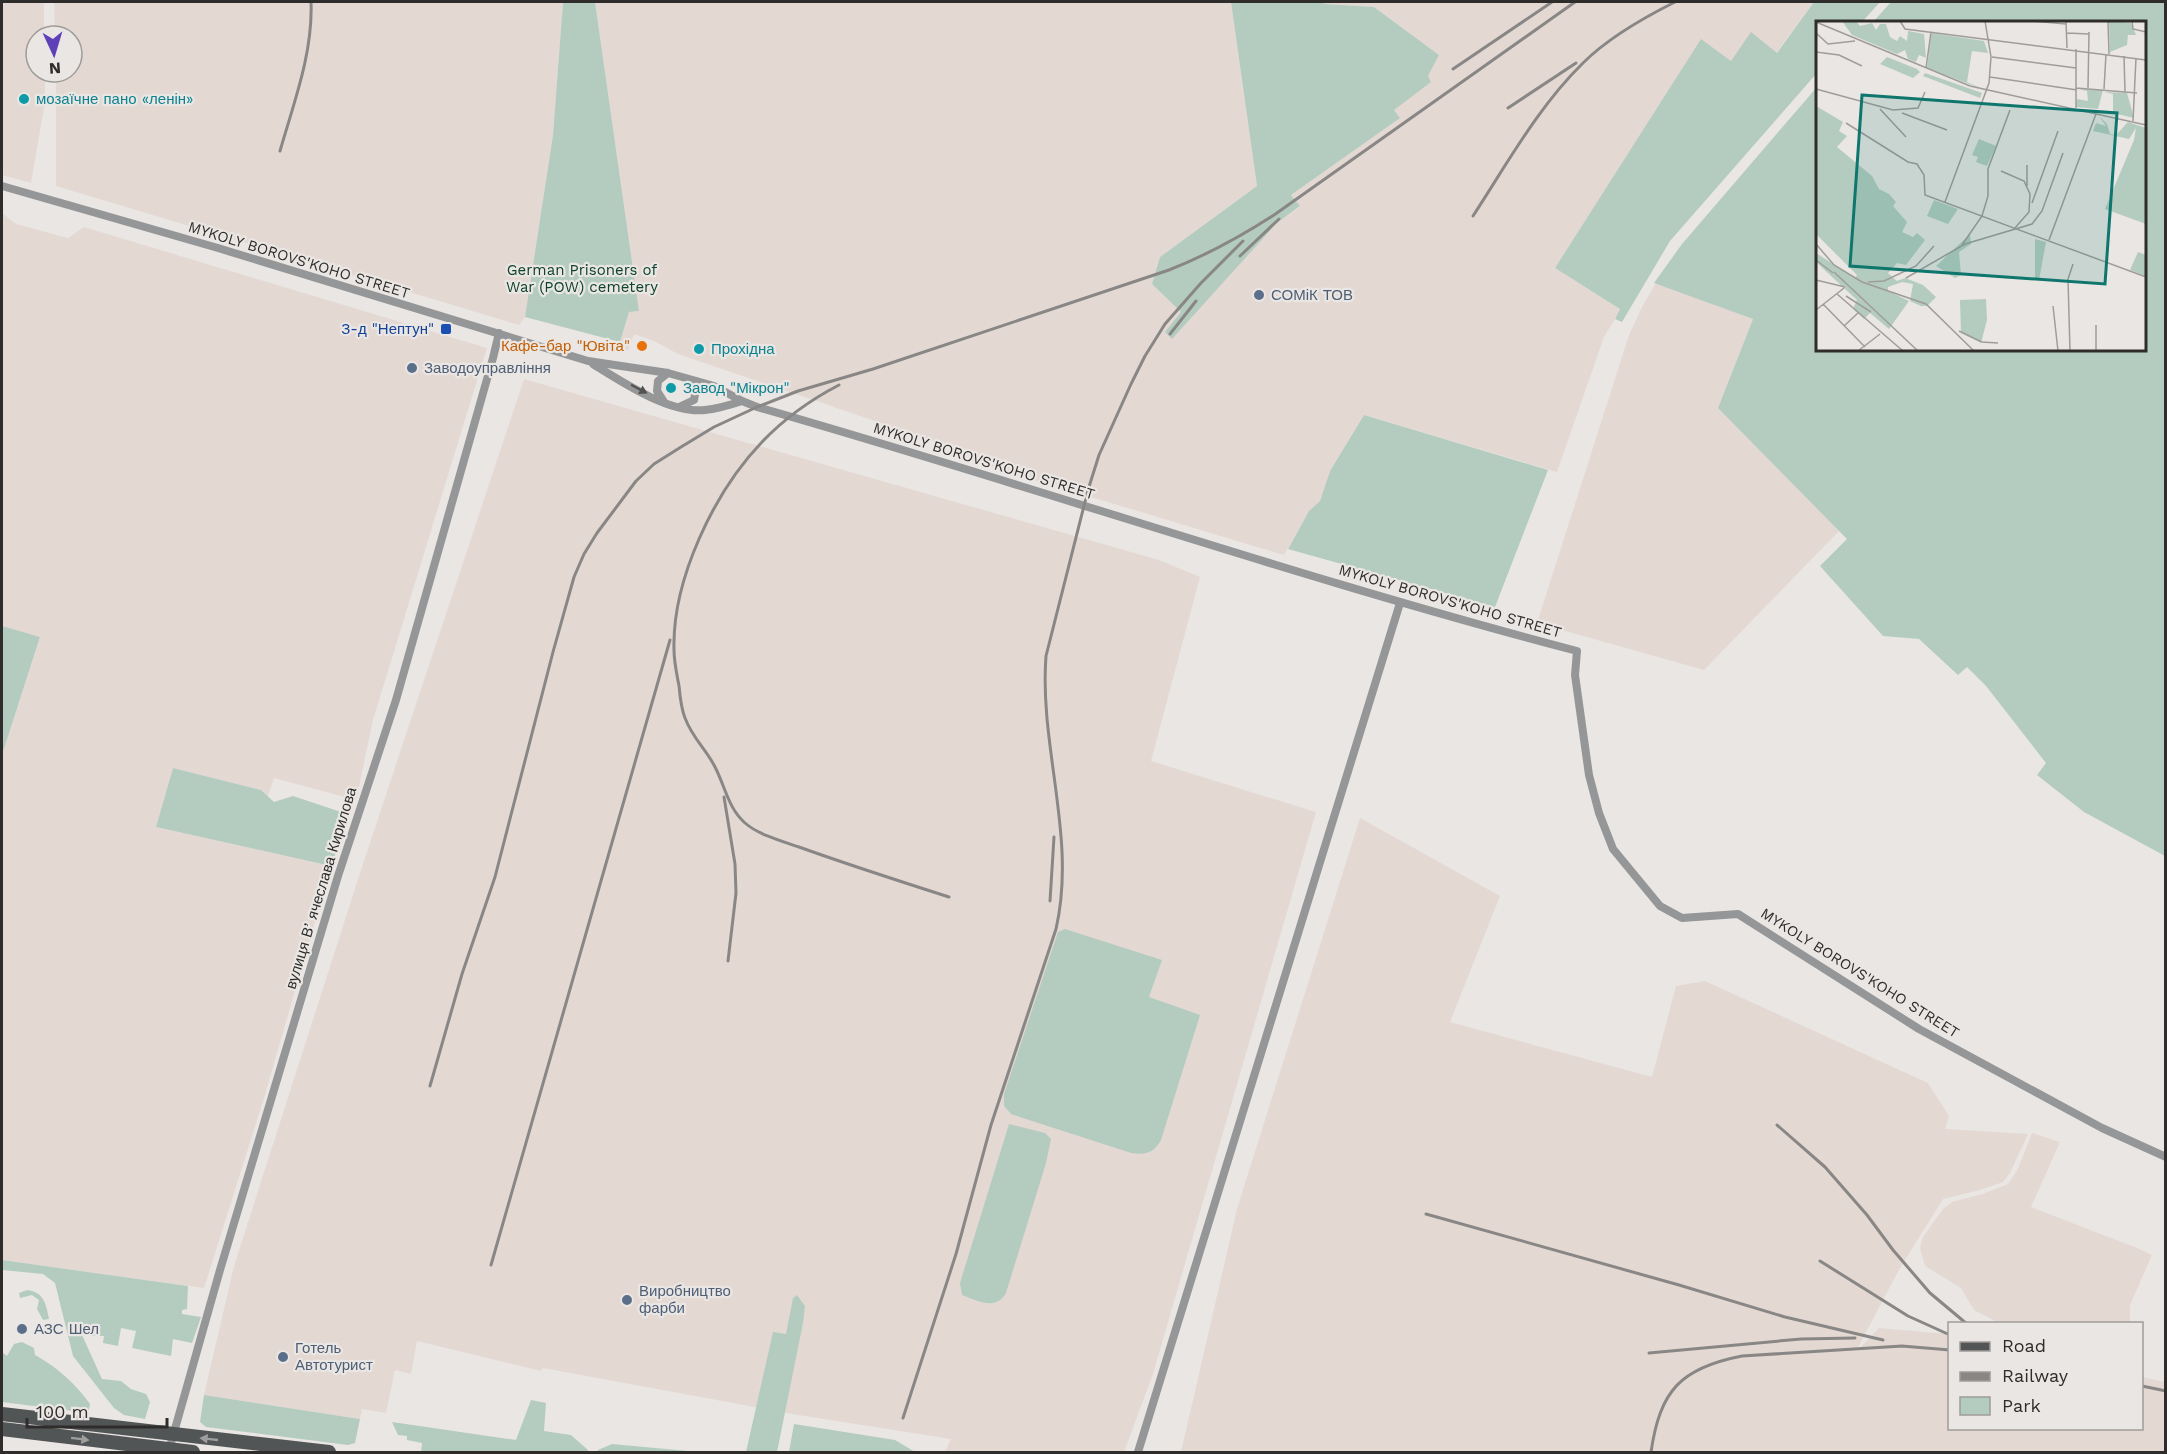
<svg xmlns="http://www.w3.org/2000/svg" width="2167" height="1454" viewBox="0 0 2167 1454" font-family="'Work Sans',sans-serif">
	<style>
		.built { fill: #e4d8d3 }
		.green { fill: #b4ccbf }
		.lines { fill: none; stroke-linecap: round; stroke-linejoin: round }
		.minor { stroke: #949697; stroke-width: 8 }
		.primary { stroke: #525556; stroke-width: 14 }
		.rail { stroke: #898785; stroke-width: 3 }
		.oneway { fill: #525251 }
		.oneway2 { fill: #9e9e9c }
		.culture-dot { fill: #0f9aa8; stroke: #eae6e3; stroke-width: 2 }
		.service-dot { fill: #5c6f8a; stroke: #eae6e3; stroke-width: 2 }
		.transit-dot { fill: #1a4fb4; stroke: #eae6e3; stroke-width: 2 }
		.food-dot { fill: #e8710a; stroke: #eae6e3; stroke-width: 2 }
		.labels { text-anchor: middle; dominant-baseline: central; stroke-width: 4.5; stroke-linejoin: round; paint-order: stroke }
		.culture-label { font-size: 15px; fill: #0d838f; stroke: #eae6e3; text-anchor: start }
		.street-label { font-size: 15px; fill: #2e2d2c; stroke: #eae6e3 }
		.park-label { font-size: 15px; fill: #0e422d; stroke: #eae6e3 }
		.service-label { font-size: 15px; fill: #4e5e75; stroke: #eae6e3; text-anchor: start }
		.transit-label { font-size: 15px; fill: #164399; stroke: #eae6e3; text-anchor: end }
		.food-label { font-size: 15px; fill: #c56008; stroke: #eae6e3; text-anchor: end }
		.inset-road { fill: none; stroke: #9f9c9a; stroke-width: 1.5 }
		.view { fill: #0f766e; fill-opacity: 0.15; stroke: #0f766e; stroke-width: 3 }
		.inset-edge { fill: none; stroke: #2e2d2c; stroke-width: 3 }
	</style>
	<rect width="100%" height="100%" fill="#eae6e3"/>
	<path class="built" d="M2,2H44V36H36V72H45V102L31,183L2,175Z
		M54,2H563L553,135L525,317L519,325L56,186V72H72V36H55Z
		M595,2H1231L1257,186L1160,257L1152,284L1181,312L1277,223L1300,207L1291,195L1400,118L1394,110L1428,76L1439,55L1374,7L1325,4L1322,2H1814L1776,53L1731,61L1701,40L1555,268L1621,309L1604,337L1557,472L1364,415L1330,471L1320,501L1309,511L1284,555L968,460L972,454L678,354L654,341L634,334L628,351L620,342L629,312L639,311Z
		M2,213L16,224L68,238L84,227L487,348L373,720L356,800L274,778L268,796L261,790L173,768L156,827L331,866L264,1098L204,1288L2,1260V755L40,638L2,626Z
		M1656,283L1753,319L1718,408L1805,491L1839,531L1704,670L1537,623L1629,335L1643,305Z
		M524,379L1159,560L1200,577L1151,761L1316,812L1153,1374L1124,1452H945L951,1439L792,1414L543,1368L541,1371L417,1341L411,1374L395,1370L386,1413L362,1409L360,1419L204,1395L234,1266L360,873Z
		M1360,818L1500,896L1450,1022L1652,1077L1676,986L1705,981L1928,1083L1949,1116L1945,1129L2028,1134L2010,1173L2003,1182L1980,1190L1943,1199L1900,1268L1855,1353L1879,1328L1949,1334L1950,1428H2142V1377L2165,1382V1452H1181L1237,1209Z
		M2032,1133L2060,1142L2031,1207L2137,1248L2152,1255L2130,1305V1323H1999L1974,1310L1961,1288L1925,1266L1920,1248L1923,1237L1943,1209L1952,1202L1983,1194L2008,1184L2017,1171Z"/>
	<path class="green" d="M563,2H595L639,311L629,312L620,342L525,317L553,135Z
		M1231,2H1322L1325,4L1374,7L1439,55L1428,76L1431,82L1394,110L1400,118L1291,195L1300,206L1277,223L1172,339L1165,332L1181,312L1152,284L1160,257L1257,186Z
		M1814,2H1880L1862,22H1818L1817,73L1670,241L1622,322L1615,319L1620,309L1555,268L1701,39L1731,61L1751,32L1777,53Z
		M1891,2H2165V856L2084,812L2037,775L2046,763L1986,686L1967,667L1958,675L1919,639L1883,636L1820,566L1847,539L1718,408L1753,319L1654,283L1682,244L1817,87L1818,350H2144V22H1873Z
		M1364,415L1548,470L1495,607L1288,549L1309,511L1320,501L1330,471Z
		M2,626L40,637L2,755Z
		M173,768L261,790L274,802L293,796L350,815L331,866L156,827Z
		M1065,929L1162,960L1149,997L1200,1015L1161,1140C1154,1153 1146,1155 1131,1153L1011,1114L1004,1106V1094L1058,932Z
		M1009,1124L1045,1133L1051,1139L1046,1163L1006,1293C996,1311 978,1301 962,1295L960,1283Z
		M2,1260L188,1286L187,1309L182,1310V1314L201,1317L192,1343L173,1339L171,1356L132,1348L136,1331L121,1328L118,1346L103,1343L104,1336L82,1335L102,1379L121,1381L131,1389L146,1394L150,1402L145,1419L124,1415L114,1408L73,1356L55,1283L43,1274L2,1270Z
		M27,1290C44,1292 46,1304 49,1319L43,1320L37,1309L39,1300L32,1295L20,1298L19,1293Z
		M797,1295L805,1306L803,1323L777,1452H743H746L773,1332L786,1334L793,1298Z
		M22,1342L34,1348L35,1355C57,1367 75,1383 90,1404L88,1413L2,1402V1352L7,1356L14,1344Z
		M204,1395L360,1419L355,1443L348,1445L206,1427L200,1422Z
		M531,1400L546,1403L544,1431L571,1435L588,1450L587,1452H421L422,1443L407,1440V1436L398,1435L392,1422L516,1440Z
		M794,1424L895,1440L915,1452H789Z
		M612,1444L699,1452H597L598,1450Z"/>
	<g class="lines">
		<path class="minor" d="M2,186L218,248L588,361L668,373L714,386L742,401L757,407C1031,485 1301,579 1577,651L1575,675L1589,775L1599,813L1613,849L1660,906L1682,918L1738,914L1919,1029L2102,1128L2166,1157
			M593,364C622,382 670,414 705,410C717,409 730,405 742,401
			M664,402L657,391L658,381L668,373
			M679,407L694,400L696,389L688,379
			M169,1450L220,1270L338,876L396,700L493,358L499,333
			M1138,1452L1400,603"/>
		<path class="primary" d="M2,1414L329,1452
			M2,1429L193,1452"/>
		<path class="rail" d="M1453,69L1552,2
			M1508,108L1576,63
			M280,151C294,102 313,53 311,2
			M1473,216C1507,164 1538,107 1583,63C1608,38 1643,18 1675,2
			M1240,256L1279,219
			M1170,334L1196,301
			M839,385C812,399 783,420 762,442C714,492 672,580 674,650C674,662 677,675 679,686C680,697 681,708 685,718C693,739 706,749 715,767C725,786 728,808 745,823C759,835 781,841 799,847C849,865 899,881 949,897
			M724,797L735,864L736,893L728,961
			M1050,901L1054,837
			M430,1086L462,974L495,877L553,652L574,577L584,554L597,533L636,481L654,464L681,447L714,427L757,407L798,391L873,369L1169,270C1207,255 1240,237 1274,215L1575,2
			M1777,1125L1825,1167L1867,1215L1893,1250L1930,1293L1967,1324
			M1426,1214L1679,1285L1785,1317L1883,1340
			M1820,1261L1908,1316L1950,1335
			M491,1265L670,640
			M1649,1353L1801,1339L1855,1338
			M2142,1386L2166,1391
			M903,1418L956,1254L991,1125L1056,929C1077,838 1039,747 1046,656L1088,490L1099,455L1131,384L1145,356L1165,324L1201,283L1243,241
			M1651,1452C1660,1391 1680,1368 1742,1356L1902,1346L1950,1350"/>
	</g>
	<defs><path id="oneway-solid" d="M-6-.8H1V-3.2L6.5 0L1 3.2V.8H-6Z" transform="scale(1.5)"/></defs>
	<use class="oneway" href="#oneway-solid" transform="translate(639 389) rotate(28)"/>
	<g class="oneway2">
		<use href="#oneway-solid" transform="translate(80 1439) rotate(7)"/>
		<use href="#oneway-solid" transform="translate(209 1439) rotate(-174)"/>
	</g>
	<g class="culture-dot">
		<circle cx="24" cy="99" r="6"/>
		<circle cx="699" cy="349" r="6"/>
		<circle cx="671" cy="388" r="6"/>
	</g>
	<g class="service-dot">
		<circle cx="1259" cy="295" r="6"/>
		<circle cx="412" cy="368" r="6"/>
		<circle cx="627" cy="1300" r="6"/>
		<circle cx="22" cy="1329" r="6"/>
		<circle cx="283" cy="1357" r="6"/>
	</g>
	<rect class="transit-dot" x="440" y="323" width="12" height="12" rx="3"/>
	<circle class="food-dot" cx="642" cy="346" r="6"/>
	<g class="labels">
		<g class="culture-label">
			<text x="36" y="99">мозаїчне пано «ленін»</text>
			<text x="711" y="349">Прохідна</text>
			<text x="683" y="388">Завод "Мікрон"</text>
		</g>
		<g class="street-label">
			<text transform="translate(299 260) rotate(17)">MYKOLY BOROVS'KOHO STREET</text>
			<text transform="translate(984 461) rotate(17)">MYKOLY BOROVS'KOHO STREET</text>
			<text transform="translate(1450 601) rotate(16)">MYKOLY BOROVS'KOHO STREET</text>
			<text transform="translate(321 888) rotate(-73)">вулиця Вʼячеслава Кирилова</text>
			<text transform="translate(1860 973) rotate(32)">MYKOLY BOROVS'KOHO STREET</text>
		</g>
		<g class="park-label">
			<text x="582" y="270">German Prisoners of<tspan x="582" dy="17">War (POW) cemetery</tspan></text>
		</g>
		<g class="service-label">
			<text x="1271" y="295">СОМіК ТОВ</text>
			<text x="424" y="368">Заводоуправління</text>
			<text x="639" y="1291">Виробництво<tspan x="639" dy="17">фарби</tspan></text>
			<text x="34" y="1329">АЗС Шел</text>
			<text x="295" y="1348">Готель<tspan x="295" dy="17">Автотурист</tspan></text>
		</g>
		<g class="transit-label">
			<text x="434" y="329">З-д "Нептун"</text>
		</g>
		<g class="food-label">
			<text x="630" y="346">Кафе-бар "Ювіта"</text>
		</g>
	</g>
	<g transform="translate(1816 21)">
		<rect width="330" height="330" fill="#eae6e3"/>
		<path d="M26,0H40L44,5L56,2L60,9L64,3H70L74,16L81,20L84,15L91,20L92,10L108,13L110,37L103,34L100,41L92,38L89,29L81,33L36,14ZM293,0L315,2L320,14H312L311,24L294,31ZM115,12L168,20L174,38L172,32L156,30L151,61L169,69L111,47ZM71,36L101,48L104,51L97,57L64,43ZM109,52L166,72L164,77L107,55ZM263,68L287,69L282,88L260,86L261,78L272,80L271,70ZM288,71L311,72L318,97L297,92V73ZM0,85L27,101L23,110L31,115L21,126L56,155L63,168L73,173L80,181L77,185L91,201L86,211L97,216L60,254L101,212L109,219L90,244L81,242L72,252L81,260L89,257L107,264L120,276L111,285H105L94,280L97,263L86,261L72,266V270L93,280L73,308L54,292L48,298L37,288L41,279L0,241V232L39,257L41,254L0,213ZM283,95L291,103L294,113L300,114L312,101L330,107V203L289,188L318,119L320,107L313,118L277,110L280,102L290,105ZM163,118L180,125L171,145L160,141L162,136L156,134ZM118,179L142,188L132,203L111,195ZM154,213L155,223L143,231L145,254L139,257L120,245ZM219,218L230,221L223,259H219ZM322,231L330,234V255L314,249ZM170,278L171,299L165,322L145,312L144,279Z" fill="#b4ccbf"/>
		<path class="inset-road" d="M84,0L89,8L330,39M215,0L250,3M250,0L251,27M292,0L293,33M316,0L317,8L330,11M0,1L154,65L330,104M0,12L12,23L39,20M251,12L273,13M0,31L23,34L46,45M308,35L309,71M176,36L260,47M110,47L115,11M174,56L261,69M260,67L321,72M272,67L273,11M0,68L77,89L102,87L109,71M288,68L290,33M260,87V28M64,88L90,116M86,92L131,109M317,100L320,37M30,102L92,141L101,143L108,154L109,174L330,256M185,150L208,160L214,173L213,191L198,208M211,165V144M129,181L173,62L175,36L169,0M216,182L242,110M233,219L280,93M0,223L18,244L46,261L110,283L158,330M146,224L166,195L172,175V148L194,89M0,239L17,252M18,251L102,330M90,257L149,223L216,203L226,190L247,132M0,259L29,266M52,261L68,260L100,245L118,225M21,273L87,330M30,275L55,291M7,283L49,326M237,285L242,330M0,289L28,267M280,304V330M28,305L42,292M143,310L166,321L182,322M42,330L64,313M254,330L252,258L257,243"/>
		<path class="view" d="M46,74L301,92L289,263L34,245Z"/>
		<rect width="330" height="330" class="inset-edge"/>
	</g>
	<rect width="2167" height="1454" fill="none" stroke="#2e2d2c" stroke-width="6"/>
	<rect x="1948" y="1322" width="195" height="108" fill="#eae6e3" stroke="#9f9c9a" stroke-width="1.5"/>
	<rect x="1960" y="1342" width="30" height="9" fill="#525556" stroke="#9f9c9a" stroke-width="1.5"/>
	<text x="2002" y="1352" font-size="18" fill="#2e2d2c">Road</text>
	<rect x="1960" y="1372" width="30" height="9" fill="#898785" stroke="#9f9c9a" stroke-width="1.5"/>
	<text x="2002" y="1382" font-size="18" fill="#2e2d2c">Railway</text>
	<rect x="1960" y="1397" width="30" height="18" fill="#b4ccbf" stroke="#9f9c9a" stroke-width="1.5"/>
	<text x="2002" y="1412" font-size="18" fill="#2e2d2c">Park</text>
	<g transform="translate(54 54) rotate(176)"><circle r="28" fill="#eae6e3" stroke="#9f9c9a" stroke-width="1.5"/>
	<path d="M0-4.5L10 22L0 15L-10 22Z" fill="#5e40b9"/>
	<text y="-9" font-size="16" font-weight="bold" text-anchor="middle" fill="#2e2d2c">N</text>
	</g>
	<path d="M27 1418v9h140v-9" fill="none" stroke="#2e2d2c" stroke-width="3"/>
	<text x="36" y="1418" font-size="18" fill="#2e2d2c" stroke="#eae6e3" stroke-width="4.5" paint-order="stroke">100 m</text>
</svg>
